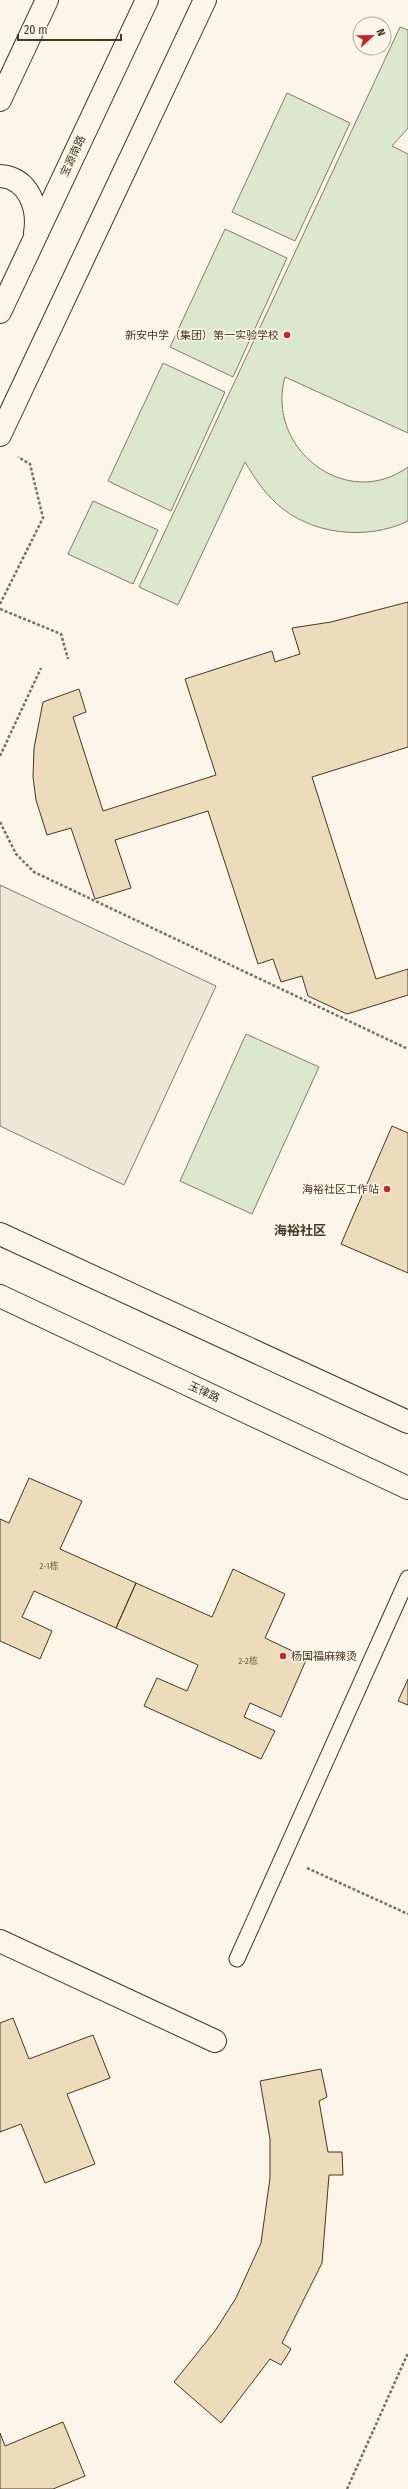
<svg xmlns="http://www.w3.org/2000/svg" width="408" height="2489" viewBox="0 0 408 2489" font-family="'Fira Sans Condensed','Noto Sans SC',sans-serif">
	<style>
		.green { fill: #dce7d0; stroke: #887966 }
		.parking { fill: #ede7d9; stroke: #887966 }
		.building { fill: #ecdcbc; stroke: #4a3520 }
		.lines { fill: none; stroke-linecap: round; stroke-linejoin: round }
		.service-casing { stroke: #4a3520; stroke-width: 17 }
		.minor-casing { stroke: #4a3520; stroke-width: 24 }
		.tertiary-casing { stroke: #4a3520; stroke-width: 24 }
		.secondary-casing { stroke: #4a3520; stroke-width: 24 }
		.primary-casing { stroke: #4a3520; stroke-width: 24 }
		.path { stroke: #7f6f5c; stroke-width: 2.5; stroke-dasharray: 3 2; stroke-linecap: butt }
		.service { stroke: #fbf6e9; stroke-width: 15 }
		.minor { stroke: #fbf6e9; stroke-width: 22 }
		.tertiary { stroke: #fbf6e9; stroke-width: 22 }
		.secondary { stroke: #fbf6e9; stroke-width: 22 }
		.primary { stroke: #fbf6e9; stroke-width: 22 }
		.poi-dot { fill: #c62828; stroke: #fbf6e9; stroke-width: 1.5 }
		.labels { text-anchor: middle; dominant-baseline: central; stroke-width: 3; stroke-linejoin: round; paint-order: stroke }
		.number-label { font-size: 9px; fill: #725f47 }
		.street-label { font-size: 11px; fill: #4a3520; stroke: #fbf6e9 }
		.poi-label { font-size: 11px; fill: #4a3520; stroke: #fbf6e9; text-anchor: end }
		.quarter-label { font-size: 13px; font-weight: bold; fill: #4a3520; stroke: #fbf6e9 }
	</style>
	<rect width="100%" height="100%" fill="#fbf6e9"/>
	<path class="green" d="M400,27L408,30V128L392,146L408,154V433L285,377C265,448 346,512 408,467V521C367,541 310,535 276,503C263,491 254,477 245,462L178,605L139,587Z
		M287,93L350,123L295,241L232,212Z
		M225,229L287,258L233,377L170,347Z
		M163,363L225,392L171,511L108,481Z
		M93,501L158,530L133,584L68,554Z
		M246,1034L319,1067L252,1214L180,1181Z"/>
	<path class="parking" d="M0,885L216,986L124,1185L0,1126Z"/>
	<path class="building" d="M408,602V747L312,777L376,979L408,969V995L347,1014L308,996L302,976L281,982L273,959L258,964L208,811L115,840L131,888L95,899L71,828L47,835L36,800L33,777L34,748L43,702L79,689L86,712L73,717L103,811L216,775L185,679L272,651L275,662L300,654L292,628L331,622Z
		M392,1126L408,1133V1273L341,1244Z
		M29,1478L82,1501L60,1549L136,1583L116,1628L34,1591L22,1617L52,1631L40,1659L0,1641V1519L9,1523Z
		M233,1569L285,1594L265,1638L307,1658L281,1717L250,1703L244,1717L275,1731L261,1759L144,1706L157,1678L187,1691L198,1665L116,1628L136,1583L212,1617Z
		M408,1679V1705L398,1701Z
		M13,2018L29,2059L93,2035L110,2078L67,2094L95,2164L45,2183L21,2124L0,2132V2023Z
		M321,2069L327,2097L319,2101L328,2152H342L343,2175H329L322,2263L282,2343L291,2349L281,2365L270,2359L221,2423L174,2382L215,2331L236,2298L261,2243L270,2178V2139L260,2081Z
		M63,2422L85,2476L53,2489H0V2433L5,2446Z"/>
	<g class="lines">
		<g class="service-casing">
			<path id="service" d="M237,1959L408,1578"/>
		</g>
		<g class="minor-casing">
			<path id="minor" d="M0,1941L215,2041"/>
		</g>
		<g class="tertiary-casing">
			<path id="tertiary" d="M0,435L205,0"/>
		</g>
		<g class="secondary-casing">
			<path id="secondary" d="M0,1234L408,1422
				M0,1296L408,1488"/>
		</g>
		<g class="primary-casing">
			<path id="primary" d="M0,100L47,0
				M0,176C29,178 39,208 35,233
				M0,312L147,0"/>
		</g>
		<path class="path" d="M0,604L43,518L30,464L18,457
			M0,609L61,634L68,659
			M0,756L41,668
			M0,822L16,854L34,872L408,1049
			M307,1868L408,1914
			M347,2489L408,2353"/>
		<use href="#service" class="service"/>
		<use href="#minor" class="minor"/>
		<use href="#tertiary" class="tertiary"/>
		<use href="#secondary" class="secondary"/>
		<use href="#primary" class="primary"/>
	</g>
	<g class="poi-dot">
		<circle cx="287" cy="335" r="4"/>
		<circle cx="387" cy="1189" r="4"/>
		<circle cx="283" cy="1656" r="4"/>
	</g>
	<g class="labels">
		<g class="number-label">
			<text x="49" y="1566">2-1栋</text>
			<text x="248" y="1661">2-2栋</text>
		</g>
		<g class="street-label">
			<text transform="translate(73 156) rotate(-65)">宝源南路</text>
			<text transform="translate(204 1392) rotate(25)">玉律路</text>
		</g>
		<g class="poi-label">
			<text x="279" y="335">新安中学（集团）第一实验学校</text>
			<text x="379" y="1189">海裕社区工作站</text>
			<text x="291" y="1656" text-anchor="start">杨国福麻辣烫</text>
		</g>
		<g class="quarter-label">
			<text x="300" y="1230">海裕社区</text>
		</g>
	</g>
	<g transform="translate(372 36) rotate(68)"><circle r="19" fill="#fbf6e9" stroke="#b4a999"/>
	<path d="M0-3L7 15L0 10L-7 15Z" fill="#c62828"/>
	<text y="-6" font-size="11" font-weight="bold" text-anchor="middle" fill="#4a3520">N</text>
	</g>
	<path d="M18 34v6h103v-6" fill="none" stroke="#4a3520" stroke-width="2"/>
	<text x="24" y="34" font-size="12" fill="#4a3520" stroke="#fbf6e9" stroke-width="3" paint-order="stroke">20 m</text>
</svg>
